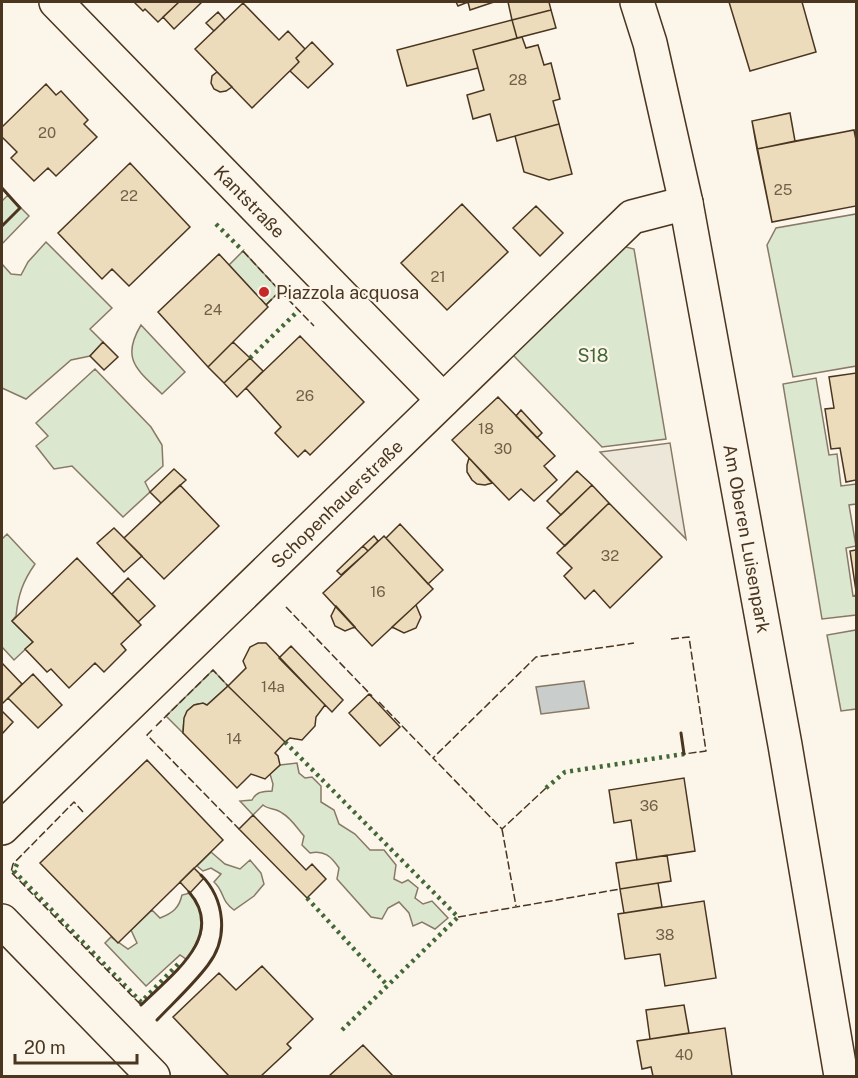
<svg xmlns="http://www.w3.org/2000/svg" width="858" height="1078" viewBox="0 0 858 1078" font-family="'Public Sans',sans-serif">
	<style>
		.green { fill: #dce7d0; stroke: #887966; stroke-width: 1.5 }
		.parking { fill: #ede7d9; stroke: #887966; stroke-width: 1.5 }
		.water { fill: #c9cecd; stroke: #887966; stroke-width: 1.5 }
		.building { fill: #ecdcbc; stroke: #4a3520; stroke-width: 1.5 }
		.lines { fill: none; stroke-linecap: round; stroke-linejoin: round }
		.minor-casing { stroke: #4a3520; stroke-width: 36 }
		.minor { stroke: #fbf6e9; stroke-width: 33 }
		.hedge { stroke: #436837; stroke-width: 4.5; stroke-dasharray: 3 4.5; stroke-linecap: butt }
		.fence { stroke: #4a3520; stroke-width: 1.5; stroke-dasharray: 8 3; stroke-linecap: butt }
		.wall { stroke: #4a3520; stroke-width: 3 }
		.poi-dot { fill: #c62828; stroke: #fbf6e9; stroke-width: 2 }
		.labels { text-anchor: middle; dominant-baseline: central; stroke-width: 4.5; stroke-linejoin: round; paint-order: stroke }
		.number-label { font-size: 15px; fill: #725f47 }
		.street-label { font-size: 18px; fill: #4a3520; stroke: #fbf6e9 }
		.poi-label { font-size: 18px; fill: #4a3520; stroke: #fbf6e9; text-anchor: start }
		.park-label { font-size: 18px; fill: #436837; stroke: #fbf6e9 }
	</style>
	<rect width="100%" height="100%" fill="#fbf6e9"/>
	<path class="green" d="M8,195L29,216L2,244V201Z
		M856,214V366L793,377L767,245L776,228Z
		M46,242L112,308L90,329L103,342L90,356L71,360L26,399L2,388V264L11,274L21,275L28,262Z
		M622,246L634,249L666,439L602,447L513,355Z
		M243,251L280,291L266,305L229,265Z
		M141,325L185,372L162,394C138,370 120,360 141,325Z
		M95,369L151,427L162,445L163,466L145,482L150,492L123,517L72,466L54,469L36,446L48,436L36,423Z
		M816,378L829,455L837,454L841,486L856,484V504L849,505L856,546L846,548L853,596L856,595V615L822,619L783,384Z
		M7,534L35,564C23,581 18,595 16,616L12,621L33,642L14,660L2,647V539Z
		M856,630V709L841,711L827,635Z
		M213,670L228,686L207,705C188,699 183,719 183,733L166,716Z
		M297,763L299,773L305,778L312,777L321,786V802L334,810L339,824L355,834L370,850H384L396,865L394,879L402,883L408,880L418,888L415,898L423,904L432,901L448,918L435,929L422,922L413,926L409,913L399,902L388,908L382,919L371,917L337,879L339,868C331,856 324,850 310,853L302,845L304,836C297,828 291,818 282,813C276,808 269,810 263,805L253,815L240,801L252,800C257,791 262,792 272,791L273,784L270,774L280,765Z
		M211,852L225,864L240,869L250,860L261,873L264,884L254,896L234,910C220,900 225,892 214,882L221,874L211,868L203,871L197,866Z
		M190,893C208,914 206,939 186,959L180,955L146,986L105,943L111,937L128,949L137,943L131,930L152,910L160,918C173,913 179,908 182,895Z"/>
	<path class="parking" d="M670,443L686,539L600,452Z"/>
	<path class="water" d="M584,681L589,708L541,714L536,687Z"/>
	<path class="building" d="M134,2H179L158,22L145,9L143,11Z
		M179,2H202L174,29L163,17Z
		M456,2H494L470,10L468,2L458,6Z
		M508,2H549L551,10L512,20Z
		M729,2H802L816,52L750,71Z
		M243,3L279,40L288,31L305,49L296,58L299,62L252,108L195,49Z
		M551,10L556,28L517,38L512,20Z
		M218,12L225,20L214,31L206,23Z
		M512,20L517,38L473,50L478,68L407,86L397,50Z
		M522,37L526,48L538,45L544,65L551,63L560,99L553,101L559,124L497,141L490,114L473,119L467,95L484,90L473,50Z
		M312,42L333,64L308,88L290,71L299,62L296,58Z
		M217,72L232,87L226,91L220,92L214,89L211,83L212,76Z
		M46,84L56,95L61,91L88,120L84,124L97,137L56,176L48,168L34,181L11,158L17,152L2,137V127Z
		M790,113L795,141L757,149L752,121Z
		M790,113L795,141L854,130L856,140V206L772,222L752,121Z
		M559,124L572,174L549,180L524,172L515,136Z
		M854,130L856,140V206L772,222L757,149Z
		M130,163L190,227L129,286L112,269L102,279L58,233Z
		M462,204L508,252L447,310L401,263Z
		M536,206L563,233L540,256L513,228Z
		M219,254L268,307L208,367L158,312Z
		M300,336L364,402L310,455L305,450L298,457L275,433L281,427L246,388Z
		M103,342L118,357L104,370L90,356Z
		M233,342L250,358L224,383L208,367Z
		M250,358L263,371L237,397L224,383Z
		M856,373V480L846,482L840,448L831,449L825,409L834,408L829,377Z
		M498,397L555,456L544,466L557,480L534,501L521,489L509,500L452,440Z
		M521,410L542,433L537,438L516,416Z
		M469,458L492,483L485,485L477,484L472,480L467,472V465Z
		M174,469L186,480L161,503L150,492Z
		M577,471L592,485L561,515L547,501Z
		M180,485L219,526L164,579L124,538Z
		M592,485L609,503L565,546L547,528Z
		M609,503L662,557L610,608L594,590L585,599L564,576L572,568L557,553Z
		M400,524L443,570L428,584L386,538Z
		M114,528L142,556L124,572L97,543Z
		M374,536L378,541L368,551L363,546Z
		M384,536L433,589L372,646L323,593Z
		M363,546L368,551L341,575L337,571Z
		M856,550V591L850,551Z
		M77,558L141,625L121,644L126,650L104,672L95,663L69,688L51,669L47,672L25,649L33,642L12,621Z
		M128,578L155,606L138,622L112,594Z
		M416,605L421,617L416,628L404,633L392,627Z
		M336,606L355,627L345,631L335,626L331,616Z
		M258,643H266L325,705L316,717L315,726L302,740L290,738L285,742L228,686L246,668L243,661L250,647Z
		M291,646L343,700L332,712L279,658Z
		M2,663L22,684L2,704Z
		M33,674L62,705L38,728L8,698Z
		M228,686L285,742L275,753L278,756L280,765L265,779L251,774L237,788L183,733L184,718L187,711L194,705L203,703L207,705Z
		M369,694L400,727L380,746L349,713Z
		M2,711L13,722L2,734Z
		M147,760L223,840L118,943L40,863Z
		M684,778L695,851L637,860L631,820L614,823L609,790Z
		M253,815L306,870L312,864L326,879L307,898L239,829Z
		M667,855L671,881L620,889L616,863Z
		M194,868L204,878L190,893L180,882Z
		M658,883L662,907L624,913L620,889Z
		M704,901L716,978L665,986L660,954L625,959L618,914Z
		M262,966L313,1019L287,1044L291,1048L261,1076H229L173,1017L219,973L236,990Z
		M684,1005L689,1033L650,1039L646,1010Z
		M725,1028L732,1076H653L651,1067L642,1069L637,1041Z
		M363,1045L393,1076H329Z"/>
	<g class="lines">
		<g class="minor-casing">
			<g id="minor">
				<path id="s1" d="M56,2L443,400"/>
				<path id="s2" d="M637,2L650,43L686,203L785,745L841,1076"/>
				<path id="s3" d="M2,828L632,217L686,203"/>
				<path d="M2,921L153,1076"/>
			</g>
		</g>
		<use href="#minor" class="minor"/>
		<path class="hedge" d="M216,224L243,251
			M250,358L299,310
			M285,742L458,917L341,1031
			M546,788L565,772L684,754
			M17,864L14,871L141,1002L181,961
			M307,898L387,985"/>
		<path class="fence" d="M243,251L280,291L266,305
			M280,291L314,326
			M286,607L372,696
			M671,639L689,637L706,751L684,754
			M379,702L433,758
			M156,726L213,670L228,686
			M152,730L147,735L239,829
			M546,788L502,829L433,758L536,657L634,643
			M83,812L74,802L13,864L11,872L141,1005
			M502,829L516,906
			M458,917L620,889"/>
		<path class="wall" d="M2,188L20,208L2,226
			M681,733L684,754
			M141,1005C171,975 227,936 189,892
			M157,1020C174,1002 193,985 208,965C229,938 225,899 201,875"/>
	</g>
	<circle class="poi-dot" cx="264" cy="292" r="6"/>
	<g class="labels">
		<g class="number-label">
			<text x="518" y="79">28</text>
			<text x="47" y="132">20</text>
			<text x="783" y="189">25</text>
			<text x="129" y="195">22</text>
			<text x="438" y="276">21</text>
			<text x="213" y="309">24</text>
			<text x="305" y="395">26</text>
			<text x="486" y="428">18</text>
			<text x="503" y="448">30</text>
			<text x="610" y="555">32</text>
			<text x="378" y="591">16</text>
			<text x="273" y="686">14a</text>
			<text x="234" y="738">14</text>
			<text x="649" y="805">36</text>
			<text x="665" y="934">38</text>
			<text x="684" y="1054">40</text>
		</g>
		<g class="street-label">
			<text stroke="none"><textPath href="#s1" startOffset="278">Kantstraße</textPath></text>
			<text stroke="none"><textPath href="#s3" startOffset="466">Schopenhauerstraße</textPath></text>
			<text stroke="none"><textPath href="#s2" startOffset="548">Am Oberen Luisenpark</textPath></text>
		</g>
		<g class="poi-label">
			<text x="276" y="292">Piazzola acquosa</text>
		</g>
		<g class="park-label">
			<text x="593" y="355">S18</text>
		</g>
	</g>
	<rect width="858" height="1078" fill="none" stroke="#4a3520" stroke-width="6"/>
	<path d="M15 1054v9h122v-9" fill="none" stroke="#4a3520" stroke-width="3"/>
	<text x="24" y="1054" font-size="18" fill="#4a3520" stroke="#fbf6e9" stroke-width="4.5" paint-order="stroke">20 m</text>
</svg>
